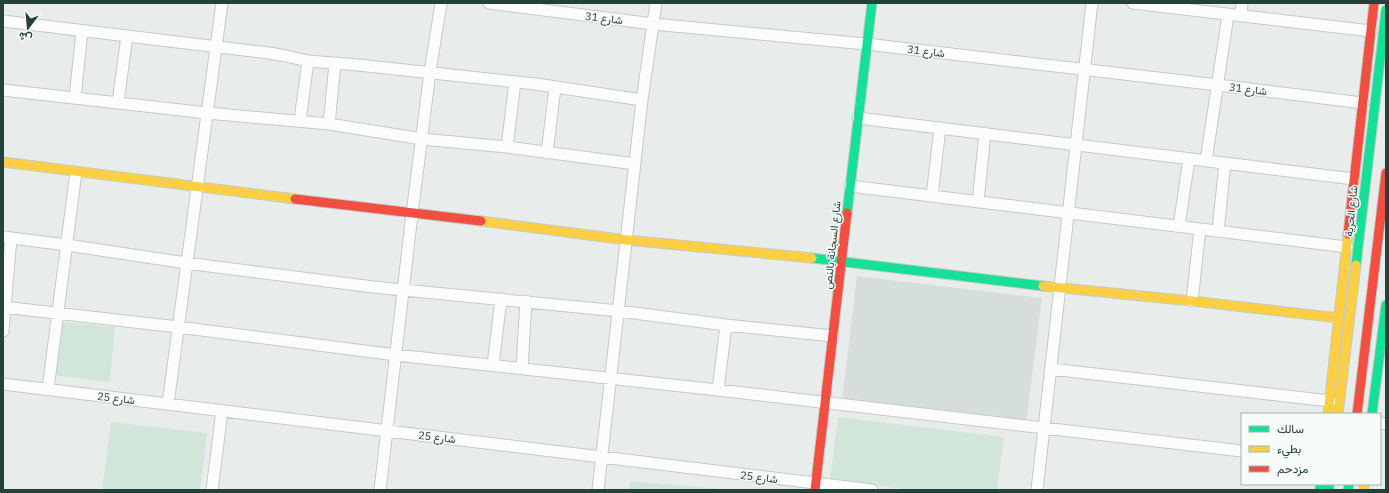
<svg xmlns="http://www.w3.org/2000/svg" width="1389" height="493" viewBox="0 0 1389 493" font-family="'IBM Plex Sans',Vazirmatn,sans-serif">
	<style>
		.built { fill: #d6dedb }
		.green { fill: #d1e6d8 }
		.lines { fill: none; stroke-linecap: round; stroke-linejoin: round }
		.street-casing { stroke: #c5cac8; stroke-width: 13 }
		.fast-casing { stroke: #c3cbc8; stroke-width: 11 }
		.slow-casing { stroke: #c3cbc8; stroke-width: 11 }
		.jam-casing { stroke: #c3cbc8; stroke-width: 11 }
		.street { stroke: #fcfcfc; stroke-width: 11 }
		.fast { stroke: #16e098; stroke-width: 9 }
		.slow { stroke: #ffcf43; stroke-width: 9 }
		.jam { stroke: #f24e42; stroke-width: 9 }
		.labels { text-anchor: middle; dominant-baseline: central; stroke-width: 3; stroke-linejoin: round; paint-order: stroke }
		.street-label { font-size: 11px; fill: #24423a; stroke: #f7fbf9 }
	</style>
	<rect width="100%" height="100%" fill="#e8edeb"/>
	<path class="built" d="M857,276L1042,298L1026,423L842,400Z"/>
	<path class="green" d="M59,322L115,327L110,382L52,375Z
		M838,417L1004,437L997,490H912L830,480Z
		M111,422L207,433L200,490H102Z
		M630,481L733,490H629Z"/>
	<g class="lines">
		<g class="street-casing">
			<path id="street" d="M489,3L653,24L866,44L1218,85L1363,103
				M1133,3L1371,31
				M1241,16L1242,3
				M3,21L269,53L286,56L308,61L358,65L536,84L642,100
				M3,90L207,113L329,124L422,139L507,147L635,164
				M75,98L82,31
				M118,102L127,36
				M858,118L1354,179
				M300,120L308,61
				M329,124L335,64
				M507,147L515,82
				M547,153L555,88
				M1206,161L1228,15
				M850,186L1347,247
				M932,196L940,128
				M978,202L985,133
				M1179,226L1189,159
				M1218,231L1225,163
				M3,237L67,245L186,263L373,287L619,311L726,325L833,336
				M1192,301L1200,229
				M3,307L178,327L396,355L718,390L1242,451
				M3,331L11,238
				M493,365L501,299
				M522,368L526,301
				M1051,369L1330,401
				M3,384L872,490
				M48,389L76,172
				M718,390L726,325
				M168,404L222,3
				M1380,423L1386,424
				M212,490L222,411
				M380,490L412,214L430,72L441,3
				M598,490L642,100L656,3
				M1037,490L1092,3"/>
		</g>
		<g class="fast-casing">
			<path id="fast" d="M847,213L872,3
				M812,258L1043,286
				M1356,265L1386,10
				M1372,414L1386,305
				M1320,484V490
				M1329,484V490
				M1348,490L1349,484"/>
		</g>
		<g class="slow-casing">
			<path id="slow" d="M3,162L295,199
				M481,221L627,240L812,258
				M1043,286L1192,301L1339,318
				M1328,414L1348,234
				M1338,414L1356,265
				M1364,484V490"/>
		</g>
		<g class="jam-casing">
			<path id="jam" d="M295,199L481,221
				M1348,234L1374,3
				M1357,414L1386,173
				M815,490L847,213"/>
		</g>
		<use href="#street" class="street"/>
		<use href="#fast" class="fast"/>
		<use href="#slow" class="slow"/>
		<use href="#jam" class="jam"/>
	</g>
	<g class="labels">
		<g class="street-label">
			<text transform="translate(604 18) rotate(7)">شارع 31</text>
			<text transform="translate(926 51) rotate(7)">شارع 31</text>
			<text transform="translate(1248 89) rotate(7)">شارع 31</text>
			<text transform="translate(1351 211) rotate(-84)">شارع الحرية</text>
			<text transform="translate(832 245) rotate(-84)">شارع السجانة بالنص</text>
			<text transform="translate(116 398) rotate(7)">شارع 25</text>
			<text transform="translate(437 437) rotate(7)">شارع 25</text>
			<text transform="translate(759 477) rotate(7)">شارع 25</text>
		</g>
	</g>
	<rect width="1389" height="493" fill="none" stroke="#24423a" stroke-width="8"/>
	<rect x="1241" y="413" width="140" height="72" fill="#f7fbf9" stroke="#a3b1ad"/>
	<rect x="1249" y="426" width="20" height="6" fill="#16e098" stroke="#a3b1ad"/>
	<text x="1277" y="433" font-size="12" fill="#24423a">سالك</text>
	<rect x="1249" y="446" width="20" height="6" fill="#ffcf43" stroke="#a3b1ad"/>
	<text x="1277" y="453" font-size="12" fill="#24423a">بطيء</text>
	<rect x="1249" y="466" width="20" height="6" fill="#f24e42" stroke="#a3b1ad"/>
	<text x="1277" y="473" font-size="12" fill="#24423a">مزدحم</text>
	<g transform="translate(28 28) rotate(196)" stroke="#f7fbf9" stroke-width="3" paint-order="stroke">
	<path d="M0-3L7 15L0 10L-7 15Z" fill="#24423a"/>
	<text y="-6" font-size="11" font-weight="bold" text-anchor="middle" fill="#24423a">ش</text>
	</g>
</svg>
